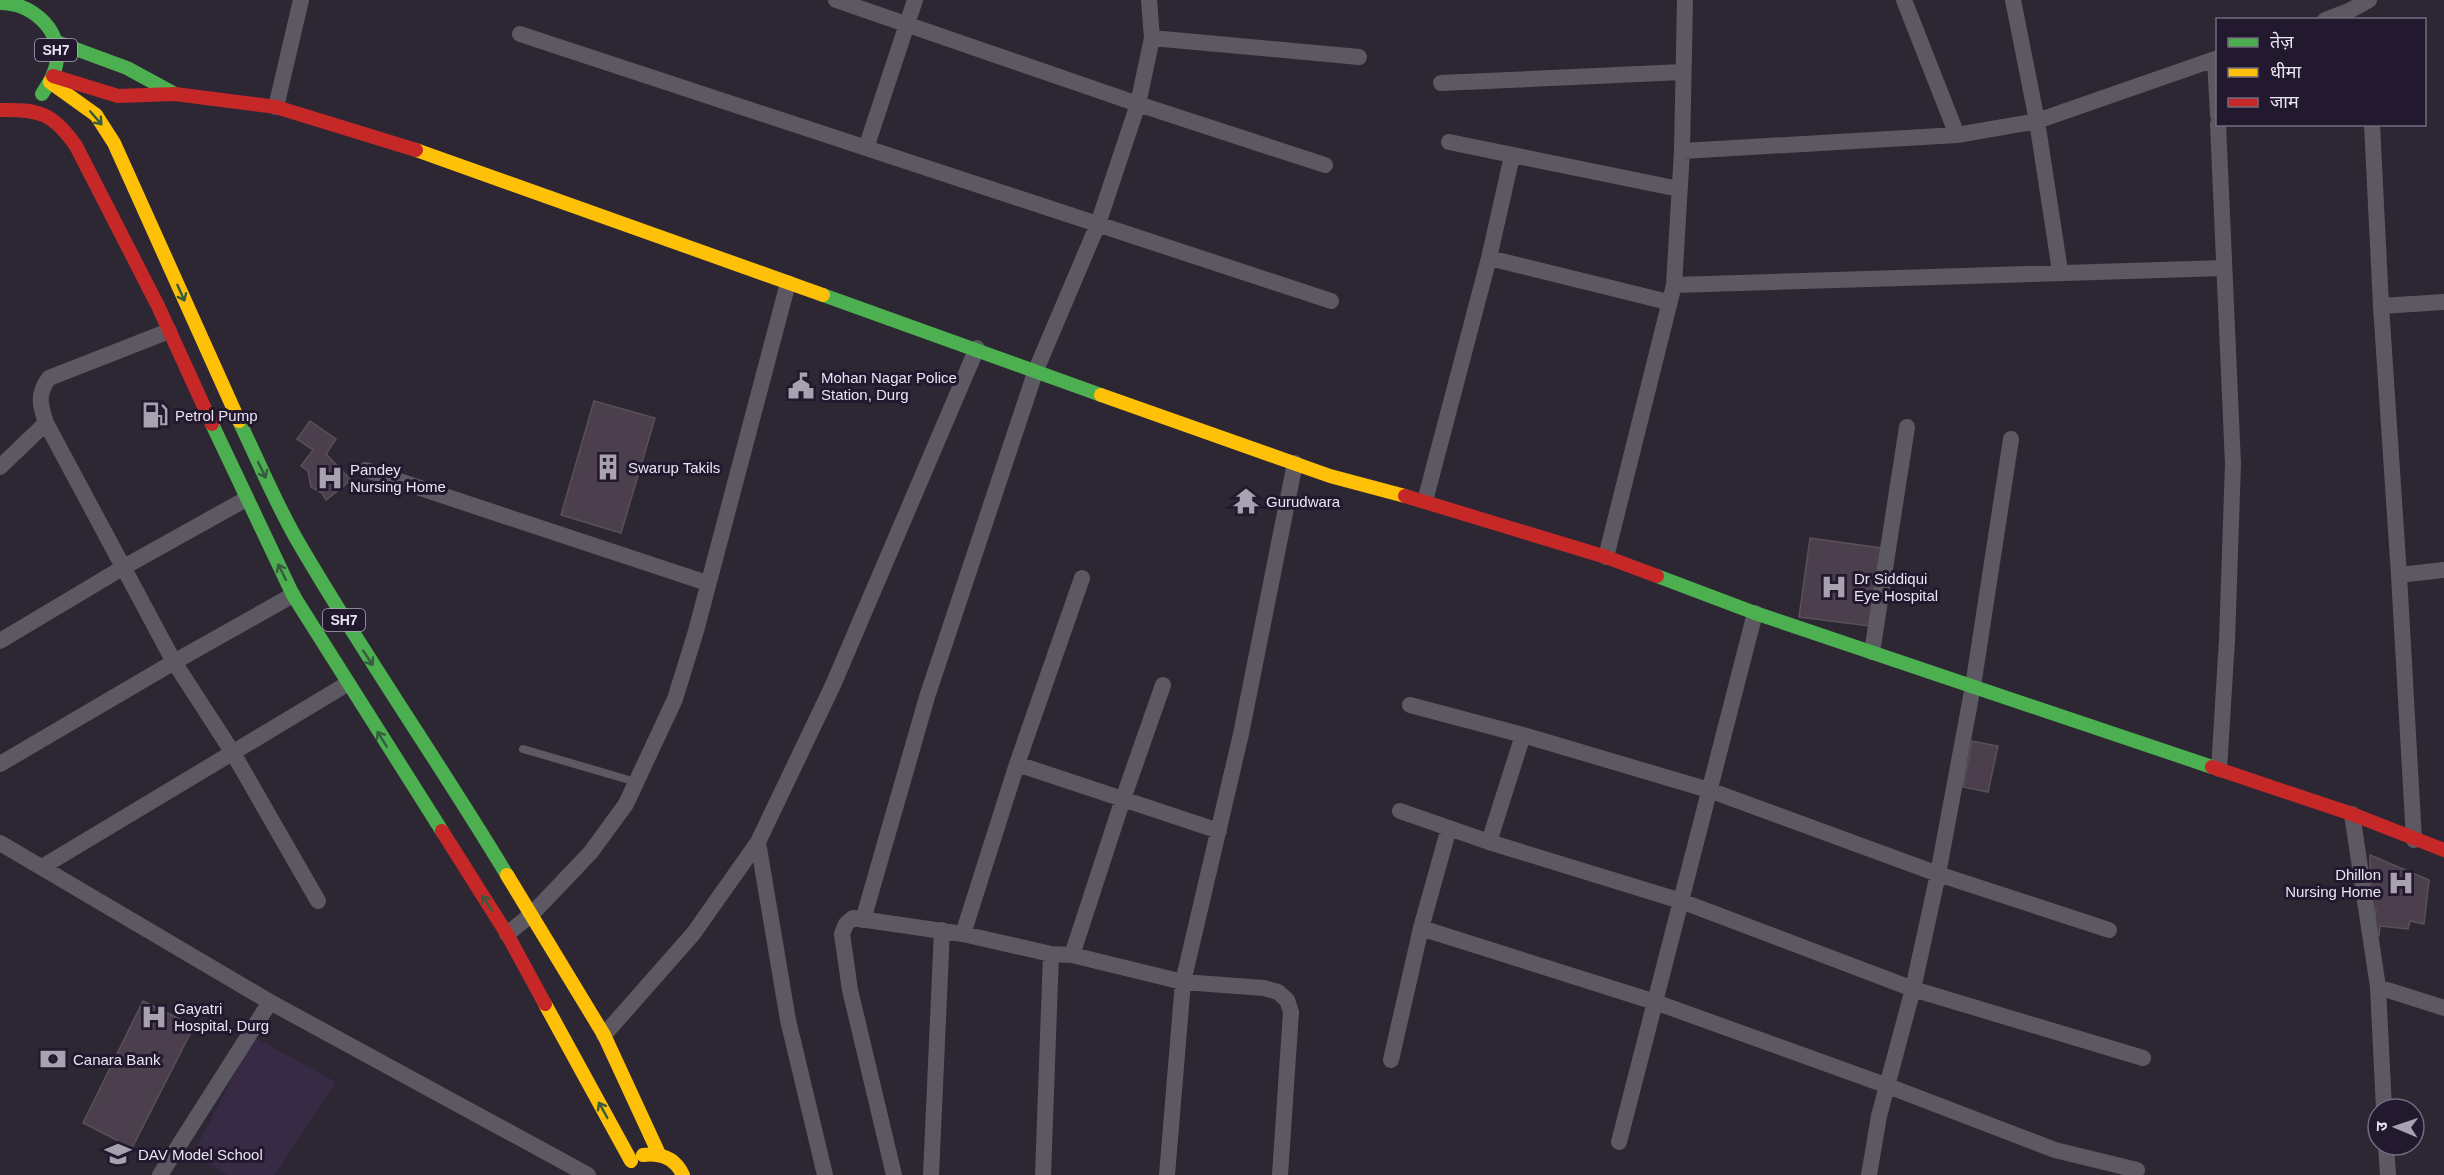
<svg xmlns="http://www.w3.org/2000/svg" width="2444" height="1175" viewBox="0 0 2444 1175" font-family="Helvetica,'Noto Sans Devanagari',sans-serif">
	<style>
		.built { fill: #362a44 }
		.building { fill: #4b3f4d; stroke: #58505a; stroke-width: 1.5 }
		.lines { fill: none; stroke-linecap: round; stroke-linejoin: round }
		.lane { stroke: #5d5963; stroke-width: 8 }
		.street { stroke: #5d5963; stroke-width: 16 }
		.fast { stroke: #4caf50; stroke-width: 14 }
		.slow { stroke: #ffc107; stroke-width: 14 }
		.jam { stroke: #c62828; stroke-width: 14 }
		.oneway { stroke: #355c3e }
		.labels { text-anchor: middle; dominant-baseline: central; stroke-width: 6; stroke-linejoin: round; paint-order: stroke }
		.shield { fill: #22192f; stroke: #ada6b8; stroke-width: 1.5 }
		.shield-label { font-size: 14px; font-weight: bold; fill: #e9e3f2 }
		.poi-label { font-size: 15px; fill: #e9e3f2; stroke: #22192f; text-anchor: start }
	</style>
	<rect width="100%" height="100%" fill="#2d2734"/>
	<path class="built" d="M254,1037L336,1082L275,1175H227L192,1155Z"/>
	<path class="building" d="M594,401L655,418L621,533L561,515Z
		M310,421L336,439L326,454L351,480L326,500L322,493L311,487L308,471L301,466L313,450L297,439Z
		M1810,538L1881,548L1870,626L1799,617Z
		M1972,741L1998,746L1988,792L1963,787Z
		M2370,855L2429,880L2424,924L2410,921L2408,929L2380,926L2379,936H2374L2376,909L2370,908Z
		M143,1001L194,1026L132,1148L83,1123Z"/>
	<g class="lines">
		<path class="lane" d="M523,749L636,782"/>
		<path class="street" d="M836,0L1138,104L1325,165
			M1904,0L1957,135
			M2013,0L2037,121L2060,271
			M2325,20L2349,11L2369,0
			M520,34L1331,301
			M1152,38L1359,57
			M2215,59L2218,115
			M1441,83L1683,72
			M276,107L301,0
			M2218,124L2233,464L2227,640L2219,769
			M2372,124L2381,306L2399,575
			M1449,142L1679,189
			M866,148L915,0
			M1682,151L1957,135L2037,121L2218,58
			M1489,258L1668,302
			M1674,285L2224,268
			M2381,306L2444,302
			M169,331L49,378C37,394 40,405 46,423L174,662L233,753L318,901
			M0,467L46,423
			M366,470L707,583
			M1425,501L1489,258L1512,156
			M1606,557L1674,285L1682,151L1685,0
			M0,641L124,567L246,499
			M1872,652L1907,427
			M1410,705L1523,735L1709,790L1938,874L2109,930
			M0,764L174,662L293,595
			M1017,764L1219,831
			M1400,811L1489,842L1681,901L1913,989L2143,1058
			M2352,814L2378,987L2384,1109
			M2414,840L2399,575L2444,570
			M758,842L788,1020L825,1175
			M1489,842L1523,735
			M0,843L270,1002
			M42,867L347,684
			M863,920L927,697L1036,370L1098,224L1138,104L1152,38L1149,0
			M1421,928L1655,1002L1888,1086L2055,1150L2137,1170
			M507,934L532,914L591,852L626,804L675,699L696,631L788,283
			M963,934L1017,764L1082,578
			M1072,955L1123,799L1163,685
			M2378,987L2444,1008
			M604,1035L693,934L758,842L833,685L977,348
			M1391,1060L1421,928L1449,828
			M1619,1142L1755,613
			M2386,1145L2388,1175
			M160,1175L270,1002L588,1175
			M894,1175L850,990L842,934L846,924L853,918L963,934L1051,954L1072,955L1183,982L1264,988L1278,992L1287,1000L1291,1012L1280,1175
			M931,1175L942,930
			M1043,1175L1051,954
			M1167,1175L1183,982L1241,734L1295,463
			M1869,1175L1879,1116L1913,989L1938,874L1973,686L2011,439"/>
		<path class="fast" d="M0,3C30,3 60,27 57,59C56,72 49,83 42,94
			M54,41L127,68L173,93
			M823,295L1101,395
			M239,421C258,460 275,502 297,540C363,654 439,762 507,875
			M212,424L293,595L442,831
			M1657,576L1755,613L2212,767"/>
		<path class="slow" d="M50,82L96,115L114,143L239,421
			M416,150L823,295
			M1101,395L1330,476L1405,496
			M507,875L604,1035L659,1154
			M545,1004L631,1161
			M643,1155C661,1153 675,1158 683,1175"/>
		<path class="jam" d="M53,76L118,96L175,94L276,107L416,150
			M0,110C39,109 53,113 76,146L158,306L212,424
			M1405,496L1606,557L1657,576
			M2212,767L2352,814L2444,850
			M442,831L507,934L545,1004"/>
	</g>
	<defs><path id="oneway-shaft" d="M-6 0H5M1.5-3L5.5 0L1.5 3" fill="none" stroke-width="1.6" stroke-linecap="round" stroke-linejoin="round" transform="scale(1.5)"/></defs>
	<g class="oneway">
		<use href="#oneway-shaft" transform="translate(96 118) rotate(49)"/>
		<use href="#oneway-shaft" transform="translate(181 293) rotate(66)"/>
		<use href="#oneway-shaft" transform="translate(262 470) rotate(64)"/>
		<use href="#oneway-shaft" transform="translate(282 572) rotate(-116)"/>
		<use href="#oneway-shaft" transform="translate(368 658) rotate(57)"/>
		<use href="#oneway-shaft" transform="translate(382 739) rotate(-122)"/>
		<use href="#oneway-shaft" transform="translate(487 903) rotate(-122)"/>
		<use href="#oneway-shaft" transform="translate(603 1110) rotate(-119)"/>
	</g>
	<defs>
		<g id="civic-bare" transform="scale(2.07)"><path d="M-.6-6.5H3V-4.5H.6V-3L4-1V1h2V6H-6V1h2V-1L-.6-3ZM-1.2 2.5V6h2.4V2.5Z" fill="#a7a1b0" stroke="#22192f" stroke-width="2.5" paint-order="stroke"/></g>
		<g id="fuel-bare" transform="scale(2.07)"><path d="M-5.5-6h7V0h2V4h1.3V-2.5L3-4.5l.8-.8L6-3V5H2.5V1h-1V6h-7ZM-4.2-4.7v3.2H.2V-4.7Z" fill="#a7a1b0" stroke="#22192f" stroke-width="2.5" paint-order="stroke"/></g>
		<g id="building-bare" transform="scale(2.07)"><path d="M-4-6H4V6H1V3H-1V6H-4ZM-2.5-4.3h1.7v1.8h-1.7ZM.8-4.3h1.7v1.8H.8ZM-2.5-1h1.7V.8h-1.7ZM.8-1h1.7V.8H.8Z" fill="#a7a1b0" stroke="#22192f" stroke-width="2.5" paint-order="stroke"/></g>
		<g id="hospital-bare" transform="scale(2.07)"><path d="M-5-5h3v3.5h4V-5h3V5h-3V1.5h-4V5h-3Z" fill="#a7a1b0" stroke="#22192f" stroke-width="2.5" paint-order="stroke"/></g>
		<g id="temple-bare" transform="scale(2.07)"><path d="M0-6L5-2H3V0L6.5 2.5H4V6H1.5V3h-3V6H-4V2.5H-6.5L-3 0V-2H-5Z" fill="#a7a1b0" stroke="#22192f" stroke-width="2.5" paint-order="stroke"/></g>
		<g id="bank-bare" transform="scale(2.07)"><path d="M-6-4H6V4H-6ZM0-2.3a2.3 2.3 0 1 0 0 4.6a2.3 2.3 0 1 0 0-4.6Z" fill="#a7a1b0" stroke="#22192f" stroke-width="2.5" paint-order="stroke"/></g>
		<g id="school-bare" transform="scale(2.07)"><path d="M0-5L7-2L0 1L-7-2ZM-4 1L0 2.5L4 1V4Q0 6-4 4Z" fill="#a7a1b0" stroke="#22192f" stroke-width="2.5" paint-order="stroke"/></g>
	</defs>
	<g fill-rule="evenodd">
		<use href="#civic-bare" x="801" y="386"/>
		<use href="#fuel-bare" x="155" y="415"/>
		<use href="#building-bare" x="608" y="467"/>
		<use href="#hospital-bare" x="330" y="478"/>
		<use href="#temple-bare" x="1246" y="501"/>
		<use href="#hospital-bare" x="1834" y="587"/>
		<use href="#hospital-bare" x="2401" y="883"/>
		<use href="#hospital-bare" x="154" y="1017"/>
		<use href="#bank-bare" x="53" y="1059"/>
		<use href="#school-bare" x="118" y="1154"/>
	</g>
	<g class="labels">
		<g class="shield">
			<rect x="35" y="39" width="42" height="22" rx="4.5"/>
			<rect x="323" y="609" width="42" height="22" rx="4.5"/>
		</g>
		<g class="shield-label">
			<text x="56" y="50">SH7</text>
			<text x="344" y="620">SH7</text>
		</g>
		<g class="poi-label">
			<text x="821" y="377">Mohan Nagar Police<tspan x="821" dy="17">Station, Durg</tspan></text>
			<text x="175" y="415">Petrol Pump</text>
			<text x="628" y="467">Swarup Takils</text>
			<text x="350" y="469">Pandey<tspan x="350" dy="17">Nursing Home</tspan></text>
			<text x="1266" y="501">Gurudwara</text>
			<text x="1854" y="578">Dr Siddiqui<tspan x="1854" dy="17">Eye Hospital</tspan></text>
			<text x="2381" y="874" text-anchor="end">Dhillon<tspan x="2381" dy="17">Nursing Home</tspan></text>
			<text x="174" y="1008">Gayatri<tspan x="174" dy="17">Hospital, Durg</tspan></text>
			<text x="73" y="1059">Canara Bank</text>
			<text x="138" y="1154">DAV Model School</text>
		</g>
	</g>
	<rect x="2216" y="18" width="210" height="108" fill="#22192f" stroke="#726a7d" stroke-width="1.5"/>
	<rect x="2228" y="38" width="30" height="9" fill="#4caf50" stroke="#726a7d" stroke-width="1.5"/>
	<text x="2270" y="48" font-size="18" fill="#e9e3f2">तेज़</text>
	<rect x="2228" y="68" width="30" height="9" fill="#ffc107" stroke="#726a7d" stroke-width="1.5"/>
	<text x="2270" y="78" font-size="18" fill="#e9e3f2">धीमा</text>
	<rect x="2228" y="98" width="30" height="9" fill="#c62828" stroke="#726a7d" stroke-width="1.5"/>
	<text x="2270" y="108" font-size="18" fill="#e9e3f2">जाम</text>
	<g transform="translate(2396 1127) rotate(272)"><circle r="28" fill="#22192f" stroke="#726a7d" stroke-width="1.5"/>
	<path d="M0-4.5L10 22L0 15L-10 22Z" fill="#a7a1b0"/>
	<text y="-9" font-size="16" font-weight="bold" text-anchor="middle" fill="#e9e3f2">उ</text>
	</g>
</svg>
